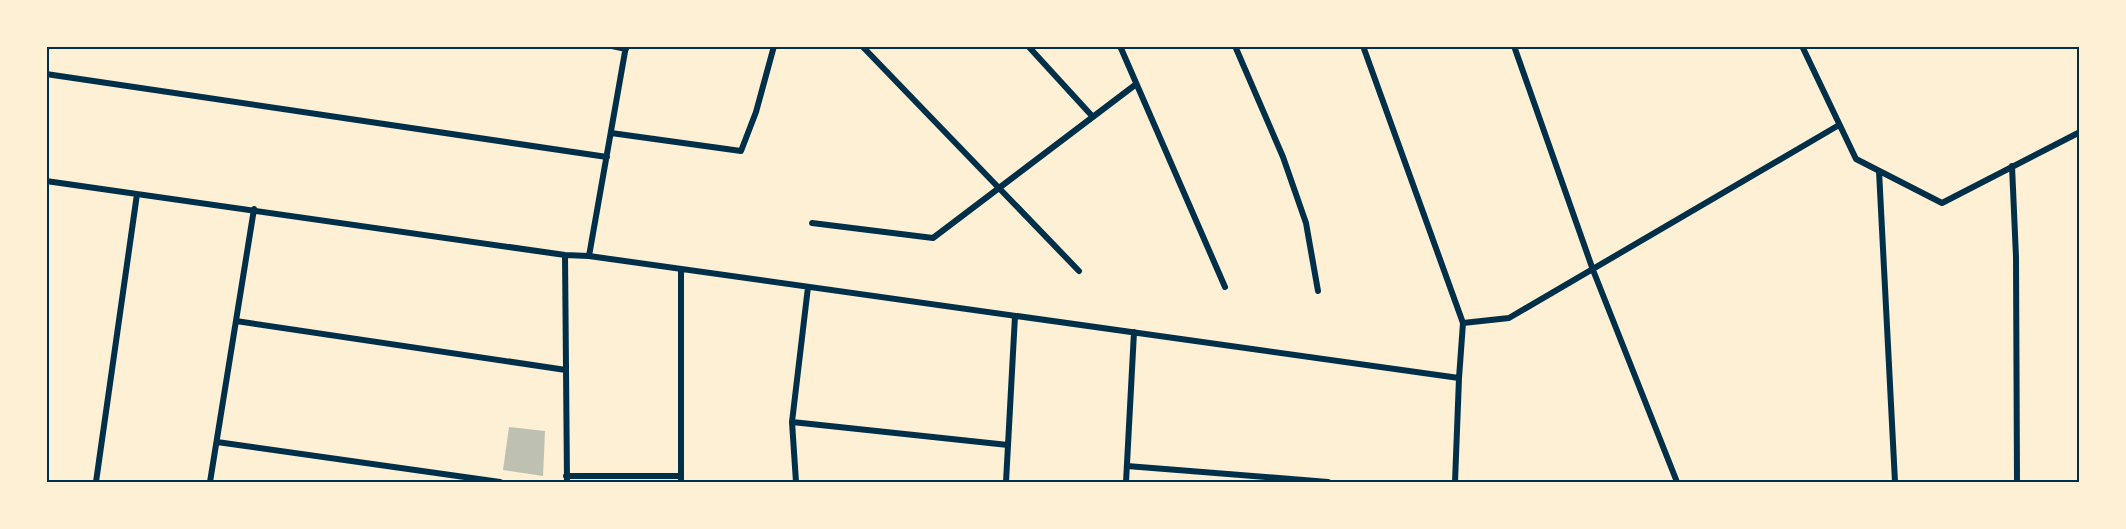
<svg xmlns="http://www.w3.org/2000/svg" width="2126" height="529" viewBox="0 0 2126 529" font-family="Literata,serif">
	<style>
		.building { fill: #bec0b2 }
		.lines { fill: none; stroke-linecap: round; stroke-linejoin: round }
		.minor { stroke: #003049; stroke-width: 6 }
		.neatline { fill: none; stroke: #003049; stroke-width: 2 }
	</style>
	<rect width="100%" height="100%" fill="#fdf0d5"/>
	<path class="building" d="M509,427L545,431L543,476L503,470Z"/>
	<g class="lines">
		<path class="minor" d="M612,46L626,49
			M862,46L1079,271
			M1028,46L1093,117
			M1120,46L1225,287
			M1235,46L1283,157L1306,223L1318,291
			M1363,46L1463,323
			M1514,46L1593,270L1677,482
			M1802,46L1856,159L1942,203L2080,132
			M46,74L607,157
			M611,133L741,151L756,112L774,46
			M2012,166L2016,257L2017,482
			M1879,171L1895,482
			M46,181L565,255L589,256L1459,378L1455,482
			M812,223L933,238L1135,85
			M565,255L567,482
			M589,256L626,46
			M236,321L566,370
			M1459,378L1463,323L1509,318L1839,125
			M792,422L1008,445
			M217,442L500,482
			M1127,466L1328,482
			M566,476H681
			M96,482L137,194
			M210,482L254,209
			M681,482V269
			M796,482L792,422L808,287
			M1006,482L1015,316
			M1126,482L1134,332"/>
	</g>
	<rect width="2126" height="529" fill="none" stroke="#fdf0d5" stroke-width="96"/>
	<rect x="48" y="48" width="2030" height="433" class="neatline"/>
</svg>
